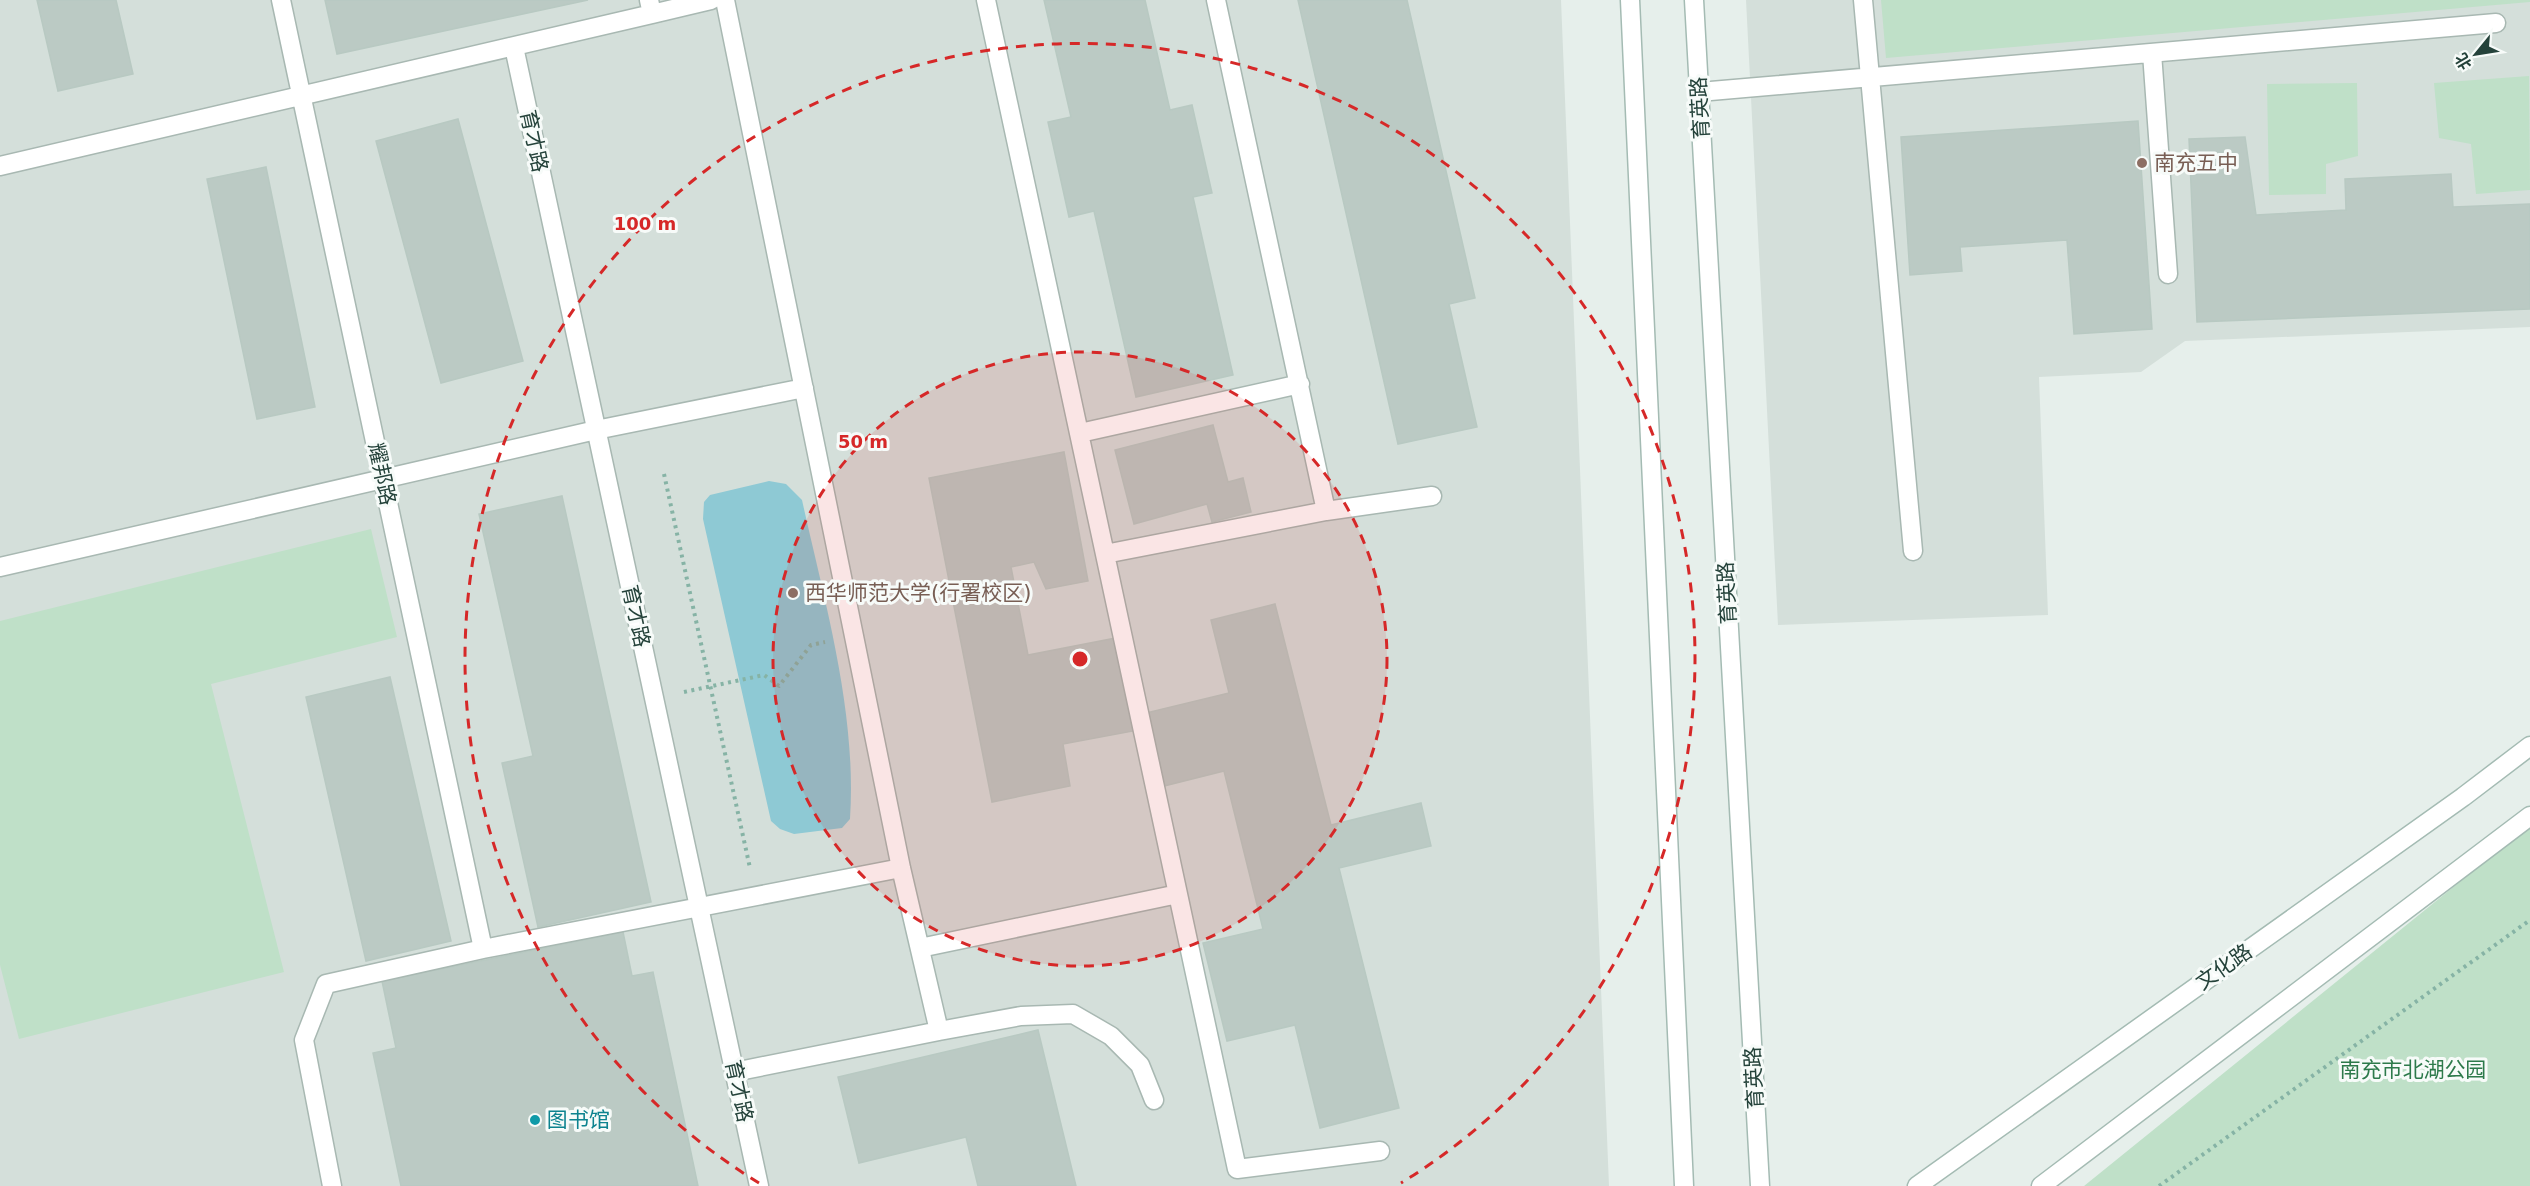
<svg xmlns="http://www.w3.org/2000/svg" width="2530" height="1186" viewBox="0 0 2530 1186" font-family="'DejaVu Sans','Noto Sans SC',sans-serif">
	<style>
		.built { fill: #d4dfda }
		.green { fill: #bfe0c8 }
		.water { fill: #8ec9d4 }
		.building { fill: #bbcac4; stroke: #b8c9c2; stroke-width: 1.5 }
		.lines { fill: none; stroke-linecap: round; stroke-linejoin: round }
		.street-casing { stroke: #a8b8b2; stroke-width: 21 }
		.secondary-casing { stroke: #a4bbb3; stroke-width: 21 }
		.path { stroke: #86b3a5; stroke-width: 4; stroke-dasharray: 3 4.5; stroke-linecap: butt }
		.street { stroke: #fff; stroke-width: 18 }
		.secondary { stroke: #fff; stroke-width: 18 }
		.ring { fill: none; stroke: #d62828; stroke-width: 3; stroke-dasharray: 10 8 }
		.education-dot { fill: #8d6e63; stroke: #f7fbf9; stroke-width: 2 }
		.culture-dot { fill: #0f9aa8; stroke: #f7fbf9; stroke-width: 2 }
		.labels { text-anchor: middle; dominant-baseline: central; stroke-width: 6; stroke-linejoin: round; paint-order: stroke }
		.street-label { font-size: 21px; fill: #24423a; stroke: #f7fbf9 }
		.education-label { font-size: 21px; fill: #785e54; stroke: #f7fbf9; text-anchor: start }
		.park-label { font-size: 21px; fill: #2d7a4b; stroke: #f7fbf9 }
		.culture-label { font-size: 21px; fill: #0d838f; stroke: #f7fbf9; text-anchor: start }
		.centre { fill: #d62828; stroke: #f7fbf9; stroke-width: 3 }
		.ring-label { font-size: 18px; text-anchor: middle; font-weight: bold; fill: #d62828; stroke: #f7fbf9; stroke-width: 6; stroke-linejoin: round; paint-order: stroke }
	</style>
	<rect width="100%" height="100%" fill="#e6efeb"/>
	<path class="built" d="M0,0H1561L1609,1186H0Z
		M1746,0H2530V327L2185,341L2141,372L2039,377L2048,615L1778,625Z"/>
	<path class="green" d="M1881,0H2530V2L1886,58Z
		M2529,76L2530,190L2476,194L2471,144L2439,138L2434,83Z
		M2357,83L2358,156L2326,164V194L2269,195L2267,84Z
		M371,529L397,637L211,684L284,972L19,1039L0,965V621Z
		M2530,816V1186H2084L2467,876Z"/>
	<path class="water" d="M769,481L786,484L802,500C825,604 857,712 850,819L842,828L794,834L780,829L771,821L703,519L704,502L710,495Z"/>
	<path class="building" d="M37,0H116L133,74L58,91Z
		M325,0H588L337,54Z
		M1044,0H1145L1170,110L1192,105L1212,193L1193,197L1233,375L1136,397L1094,211L1069,217L1048,122L1071,117Z
		M1298,0H1407L1475,298L1449,304L1477,427L1398,444Z
		M458,119L523,361L441,383L376,141Z
		M2138,121L2152,329L2074,334L2067,240L1960,247L1962,271L1910,275L1901,137Z
		M2245,137L2256,215L2346,210L2345,179L2451,174L2453,207L2530,204V309L2197,322L2189,139Z
		M266,167L315,407L257,419L207,179Z
		M1213,425L1228,482L1243,478L1251,512L1212,522L1207,504L1134,524L1115,450Z
		M1064,452L1088,581L1046,589L1034,562L1011,567L1028,655L1116,638L1133,731L1063,744L1070,786L992,802L929,478Z
		M562,496L651,902L538,927L502,763L533,756L479,514Z
		M1275,604L1331,825L1421,803L1431,846L1339,868L1399,1108L1320,1128L1295,1025L1227,1041L1203,943L1263,929L1224,771L1164,786L1146,713L1229,693L1211,620Z
		M390,677L451,941L366,961L306,697Z
		M623,932L632,976L653,972L698,1186H401L373,1053L396,1048L382,981Z
		M1038,1030L1076,1186H978L966,1137L859,1163L838,1077Z"/>
	<g class="lines">
		<g class="street-casing">
			<path id="street" d="M281,0L483,949
				M649,0L652,14L711,0
				M725,0L901,868L939,1031L1021,1016L1073,1014L1111,1036L1140,1065L1154,1100
				M986,0L1237,1169L1380,1151
				M1216,0L1326,511
				M1863,0L1913,551
				M514,47L759,1186
				M2152,53L2168,274
				M1699,92L2496,23
				M0,166L652,14
				M1080,433L1300,384
				M1105,554L1326,511L1432,496
				M0,567L596,430L804,388
				M920,948L1178,894
				M734,1072L939,1031
				M332,1186L304,1040L326,984L483,949L901,868"/>
		</g>
		<g class="secondary-casing">
			<path id="secondary" d="M1630,0L1684,1186
				M1694,0L1760,1186
				M1917,1186L2463,797L2530,746
				M2041,1186L2530,816"/>
		</g>
		<path class="path" d="M664,474L750,868
			M684,692L764,675L779,686L811,645L825,642
			M2159,1186L2530,920"/>
		<use href="#street" class="street"/>
		<use href="#secondary" class="secondary"/>
	</g>
	<circle cx="1080" cy="659" r="307" fill="#d62828" fill-opacity=".12"/>
	<g class="ring">
		<circle cx="1080" cy="659" r="307"/>
		<path d="M759 1183A615 615 0 1 1 1401 1183"/>
	</g>
	<g class="education-dot">
		<circle cx="2142" cy="163" r="6"/>
		<circle cx="793" cy="593" r="6"/>
	</g>
	<circle class="culture-dot" cx="535" cy="1120" r="6"/>
	<g class="labels">
		<g class="street-label">
			<text transform="translate(1700 108) rotate(-93)">育英路</text>
			<text transform="translate(534 141) rotate(78)">育才路</text>
			<text transform="translate(382 474) rotate(78)">耀邦路</text>
			<text transform="translate(1727 593) rotate(-93)">育英路</text>
			<text transform="translate(636 616) rotate(78)">育才路</text>
			<text transform="translate(2224 967) rotate(-35)">文化路</text>
			<text transform="translate(1754 1078) rotate(-93)">育英路</text>
			<text transform="translate(739 1091) rotate(78)">育才路</text>
		</g>
		<g class="education-label">
			<text x="2154" y="163">南充五中</text>
			<text x="805" y="593">西华师范大学(行署校区)</text>
		</g>
		<g class="park-label">
			<text x="2413" y="1070">南充市北湖公园</text>
		</g>
		<g class="culture-label">
			<text x="547" y="1120">图书馆</text>
		</g>
	</g>
	<circle cx="1080" cy="659" r="9" class="centre"/>
	<g class="ring-label">
		<text x="645" y="230">100 m</text>
		<text x="863" y="448">50 m</text>
	</g>
	<g transform="translate(2476 54) rotate(240)" stroke="#f7fbf9" stroke-width="4.5" paint-order="stroke">
	<path d="M0-4.5L10 22L0 15L-10 22Z" fill="#24423a"/>
	<text y="-9" font-size="16" font-weight="bold" text-anchor="middle" fill="#24423a">北</text>
	</g>
</svg>
